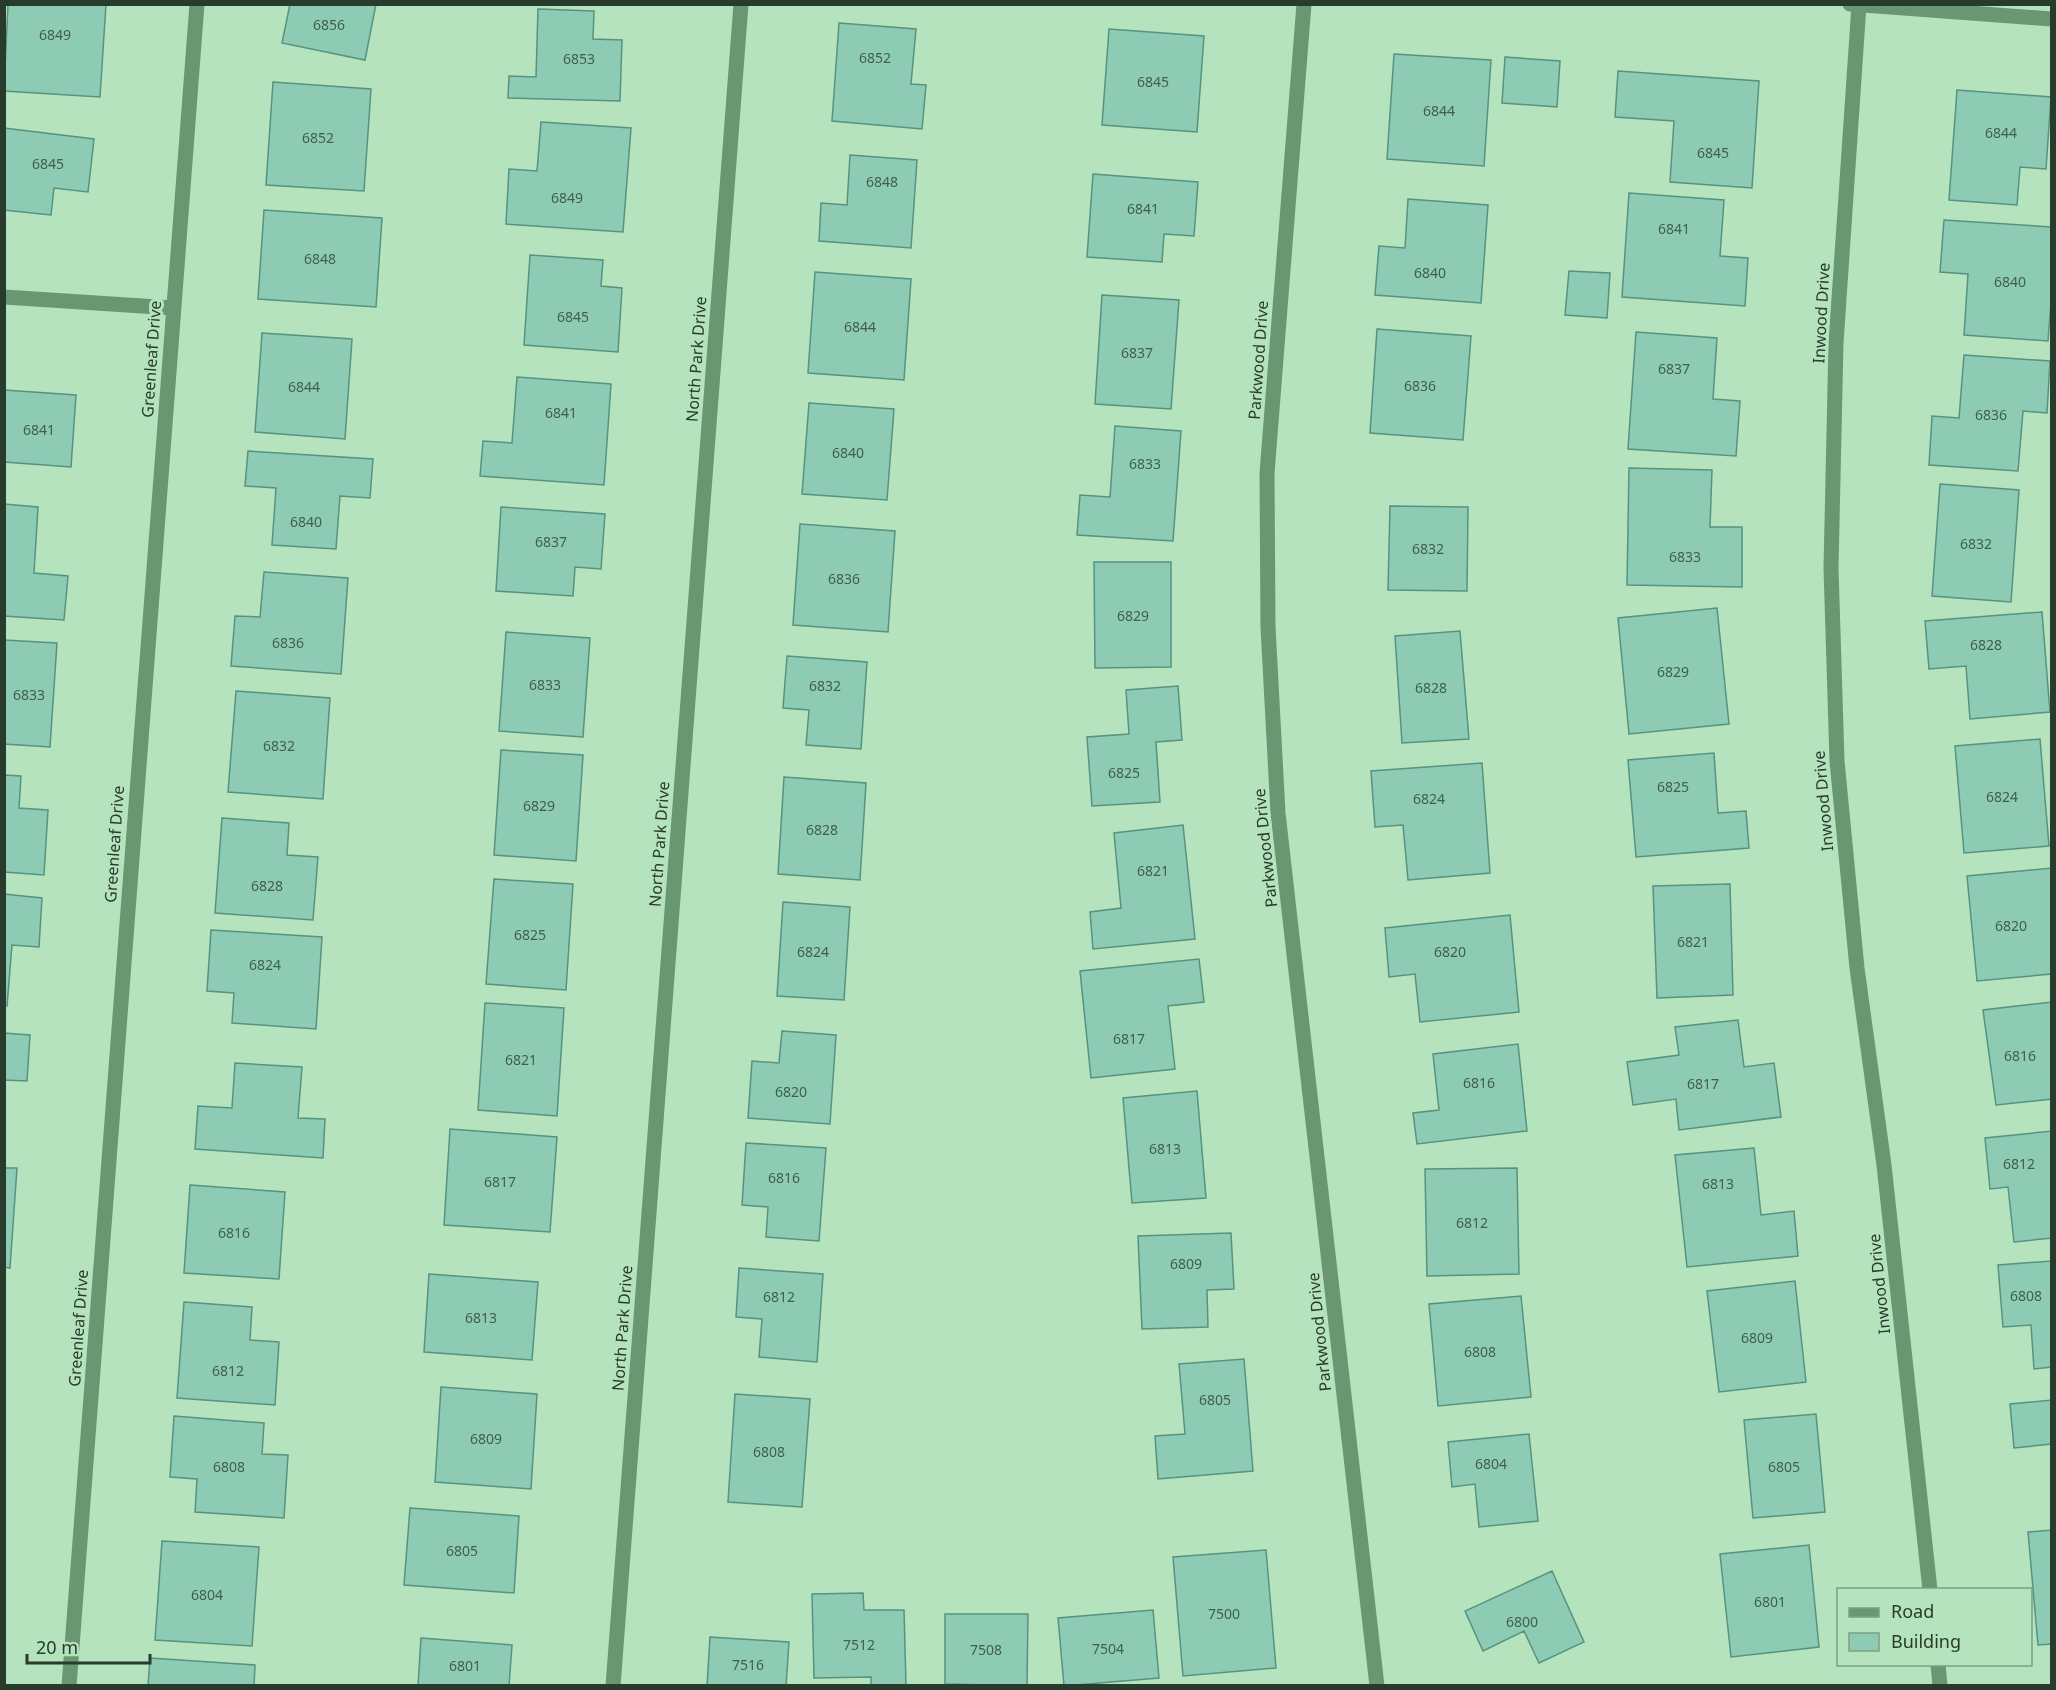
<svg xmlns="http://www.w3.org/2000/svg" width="2056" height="1690" viewBox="0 0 2056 1690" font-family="'Noto Sans',sans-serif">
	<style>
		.building { fill: #8dcbb5; stroke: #57937f; stroke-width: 1.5 }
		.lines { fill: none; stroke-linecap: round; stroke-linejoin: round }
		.minor { stroke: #699772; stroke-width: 15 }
		.labels { text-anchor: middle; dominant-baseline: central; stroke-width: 6; stroke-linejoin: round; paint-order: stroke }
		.number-label { font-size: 14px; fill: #415f4e }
		.street-label { font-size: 16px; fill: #283b2c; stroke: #b4e3bd }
	</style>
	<rect width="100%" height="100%" fill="#b4e3bd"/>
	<path class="building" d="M8,4H106L100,97L4,91Z
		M290,4H376L365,60L282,43Z
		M538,9L594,11L593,39L622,40L620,101L508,98L509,76L536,77Z
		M839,23L916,29L911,84L926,85L922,129L832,121Z
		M1109,29L1204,36L1197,132L1102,125Z
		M1394,54L1491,60L1484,166L1387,159Z
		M1505,57L1560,61L1557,107L1502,103Z
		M1618,71L1759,81L1752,188L1670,182L1674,121L1615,117Z
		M273,82L371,89L364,191L266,185Z
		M1957,90L2051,97L2046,169L2020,167L2017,205L1949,200Z
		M541,122L631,128L623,232L506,224L509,169L537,171Z
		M4,128L94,139L88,192L54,188L51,215L4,210Z
		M850,155L917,160L911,248L819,241L821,203L847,205Z
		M1093,174L1198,182L1194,236L1164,234L1162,262L1087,257Z
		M1629,193L1724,200L1720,256L1748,258L1745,306L1622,297Z
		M1408,199L1488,205L1481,303L1375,295L1379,246L1405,248Z
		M264,210L382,218L376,307L258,299Z
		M1944,220L2052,227V288L2048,341L1964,335L1968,274L1940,272Z
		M530,255L603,260L601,286L622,288L618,352L524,345Z
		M1569,271L1610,273L1607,318L1565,315Z
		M815,272L911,279L904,380L808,373Z
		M1102,295L1179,300L1171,409L1095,404Z
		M1377,329L1471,336L1463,440L1370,433Z
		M1636,332L1717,338L1713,399L1740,401L1736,456L1628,449Z
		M262,333L352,339L345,439L255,432Z
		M1964,355L2050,361L2047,413L2023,411L2018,471L1929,465L1932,416L1959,418Z
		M517,377L611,384L604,485L480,476L483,441L512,443Z
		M4,390L76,395L71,467L4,462Z
		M809,403L894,409L887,500L802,494Z
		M1115,426L1181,431L1173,541L1077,535L1080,495L1110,497Z
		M248,451L373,459L370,498L340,496L336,549L272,545L276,488L245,486Z
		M1629,468L1712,470L1710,527H1742V587L1627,585Z
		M1940,484L2019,490L2011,602L1932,596Z
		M4,504L38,507L34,573L68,576L64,620L4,616Z
		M1390,506L1468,507L1467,591L1388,590Z
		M501,507L605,514L601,569L575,567L573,596L496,591Z
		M800,524L895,531L888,632L793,625Z
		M1094,562H1171V667L1095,668Z
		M264,572L348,578L341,674L231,666L235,616L260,617Z
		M1717,608L1729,724L1629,734L1618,618Z
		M2042,612L2050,712L1970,719L1966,666L1929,669L1925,621Z
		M1460,631L1469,739L1402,743L1395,636Z
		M506,632L590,638L583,737L499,731Z
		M4,640L57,643L50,747L4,744Z
		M787,656L867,662L861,749L806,745L809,710L783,708Z
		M1178,686L1182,740L1156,742L1160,802L1092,806L1087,737L1129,734L1126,690Z
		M236,691L330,698L323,799L228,792Z
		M2040,739L2049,846L1964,853L1955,746Z
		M501,750L583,755L576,861L494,855Z
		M1714,753L1718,813L1746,811L1749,848L1636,857L1628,760Z
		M1482,763L1490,873L1408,880L1403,825L1375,827L1371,771Z
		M4,775L21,776L19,808L48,810L44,875L4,872Z
		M784,777L866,783L860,880L778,874Z
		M222,818L289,823L287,855L318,857L313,920L215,913Z
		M1183,825L1195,939L1093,949L1090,912L1121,908L1114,833Z
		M2052,868V974L1977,981L1967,876Z
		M494,879L573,884L566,990L486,984Z
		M1730,884L1733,995L1657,998L1653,886Z
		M4,894L42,898L39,947L12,945L7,1006H4Z
		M783,902L850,907L844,1000L777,996Z
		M1510,915L1519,1012L1420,1022L1415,974L1389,977L1385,928Z
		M211,930L322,937L316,1029L232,1023L234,993L207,991Z
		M1199,959L1204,1002L1168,1006L1175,1069L1091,1078L1080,971Z
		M2052,1002V1099L1996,1105L1983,1010Z
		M485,1003L564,1008L557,1116L478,1110Z
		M1738,1020L1744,1067L1774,1063L1781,1117L1679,1130L1676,1099L1633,1105L1627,1062L1679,1055L1675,1027Z
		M782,1031L836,1035L830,1124L748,1118L752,1061L779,1063Z
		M4,1033L30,1035L27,1081L4,1080Z
		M1518,1044L1527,1131L1417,1144L1413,1113L1439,1110L1433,1054Z
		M235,1063L302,1067L298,1118L325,1119L323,1158L195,1149L198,1106L232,1108Z
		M1197,1091L1206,1198L1132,1203L1123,1098Z
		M450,1129L557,1137L550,1232L444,1225Z
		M2052,1131V1238L2014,1242L2008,1187L1990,1189L1985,1138Z
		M746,1143L826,1148L819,1241L766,1237L768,1207L742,1205Z
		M1754,1148L1761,1215L1794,1211L1798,1256L1687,1267L1675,1155Z
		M4,1168H17L10,1268L4,1267Z
		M1517,1168L1519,1274L1427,1276L1425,1169Z
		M190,1185L285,1192L279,1279L184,1273Z
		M1231,1233L1234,1289L1207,1290L1208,1327L1142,1329L1138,1236Z
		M2052,1261V1367L2034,1369L2031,1325L2003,1327L1998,1265Z
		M739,1268L823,1274L817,1362L759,1357L762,1319L736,1317Z
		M429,1274L538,1282L532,1360L424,1352Z
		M1795,1281L1806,1382L1719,1392L1707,1291Z
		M1521,1296L1531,1397L1438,1406L1429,1304Z
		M184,1302L252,1307L250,1340L279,1342L275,1405L177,1398Z
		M1244,1359L1253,1471L1158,1479L1155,1436L1185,1434L1179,1364Z
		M441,1387L537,1394L531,1489L435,1482Z
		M735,1394L810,1399L802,1507L728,1502Z
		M2052,1400V1444L2014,1448L2010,1404Z
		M1816,1414L1825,1512L1753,1518L1744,1420Z
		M174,1416L264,1423L262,1454L288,1455L284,1518L195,1512L197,1479L170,1477Z
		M1529,1434L1538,1521L1479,1527L1475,1484L1452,1487L1448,1442Z
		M410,1508L519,1516L514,1593L404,1585Z
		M2052,1530V1644L2038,1645L2028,1532Z
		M162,1541L259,1547L252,1646L155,1640Z
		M1809,1545L1819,1647L1731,1657L1720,1554Z
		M1266,1550L1276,1668L1183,1676L1173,1557Z
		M1552,1571L1584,1642L1539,1663L1524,1631L1483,1651L1465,1611Z
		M863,1593L864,1610H904L906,1686H871V1677L814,1678L812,1594Z
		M1153,1610L1159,1678L1064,1686L1058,1618Z
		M945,1614H1028L1027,1686L945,1684Z
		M710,1637L789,1642L786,1686H707Z
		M421,1638L512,1645L509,1686H418Z
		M150,1658L255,1665L254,1686H148Z"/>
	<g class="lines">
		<path class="minor" d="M1304,4L1267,473L1268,627L1278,813L1377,1686
			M1850,4L2052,19
			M1859,5L1836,343L1831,568L1837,761L1857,968L1884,1165L1930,1590
			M4,297L173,308
			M1938,1664L1940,1686
			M69,1686L197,4
			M613,1686L741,4"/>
	</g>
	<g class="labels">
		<g class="number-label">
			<text x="329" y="24">6856</text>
			<text x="55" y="34">6849</text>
			<text x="875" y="57">6852</text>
			<text x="579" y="58">6853</text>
			<text x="1153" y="81">6845</text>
			<text x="1439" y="110">6844</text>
			<text x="2001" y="132">6844</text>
			<text x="318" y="137">6852</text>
			<text x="1713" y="152">6845</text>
			<text x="48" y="163">6845</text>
			<text x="882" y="181">6848</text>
			<text x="567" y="197">6849</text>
			<text x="1143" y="208">6841</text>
			<text x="1674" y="228">6841</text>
			<text x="320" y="258">6848</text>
			<text x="1430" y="272">6840</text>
			<text x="2010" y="281">6840</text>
			<text x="573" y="316">6845</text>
			<text x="860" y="326">6844</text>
			<text x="1137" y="352">6837</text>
			<text x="1674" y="368">6837</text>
			<text x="1420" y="385">6836</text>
			<text x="304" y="386">6844</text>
			<text x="561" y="412">6841</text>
			<text x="1991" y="414">6836</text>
			<text x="39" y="429">6841</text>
			<text x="848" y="452">6840</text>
			<text x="1145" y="463">6833</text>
			<text x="306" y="521">6840</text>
			<text x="551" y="541">6837</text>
			<text x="1976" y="543">6832</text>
			<text x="1428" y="548">6832</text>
			<text x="1685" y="556">6833</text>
			<text x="844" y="578">6836</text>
			<text x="1133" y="615">6829</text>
			<text x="288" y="642">6836</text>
			<text x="1986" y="644">6828</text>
			<text x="1673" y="671">6829</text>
			<text x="545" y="684">6833</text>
			<text x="825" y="685">6832</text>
			<text x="1431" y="687">6828</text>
			<text x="29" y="694">6833</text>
			<text x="279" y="745">6832</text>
			<text x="1124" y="772">6825</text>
			<text x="1673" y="786">6825</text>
			<text x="2002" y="796">6824</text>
			<text x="1429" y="798">6824</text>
			<text x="539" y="805">6829</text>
			<text x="822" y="829">6828</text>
			<text x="1153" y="870">6821</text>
			<text x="267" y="885">6828</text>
			<text x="2011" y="925">6820</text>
			<text x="530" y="934">6825</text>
			<text x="1693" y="941">6821</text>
			<text x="813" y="951">6824</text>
			<text x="1450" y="951">6820</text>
			<text x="265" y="964">6824</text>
			<text x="1129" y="1038">6817</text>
			<text x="2020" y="1055">6816</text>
			<text x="521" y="1059">6821</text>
			<text x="1479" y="1082">6816</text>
			<text x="1703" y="1083">6817</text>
			<text x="791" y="1091">6820</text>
			<text x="1165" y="1148">6813</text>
			<text x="2019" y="1163">6812</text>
			<text x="784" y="1177">6816</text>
			<text x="500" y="1181">6817</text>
			<text x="1718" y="1183">6813</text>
			<text x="1472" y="1222">6812</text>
			<text x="234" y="1232">6816</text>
			<text x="1186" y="1263">6809</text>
			<text x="2026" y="1295">6808</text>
			<text x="779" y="1296">6812</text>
			<text x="481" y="1317">6813</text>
			<text x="1757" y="1337">6809</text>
			<text x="1480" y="1351">6808</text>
			<text x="228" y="1370">6812</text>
			<text x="1215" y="1399">6805</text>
			<text x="486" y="1438">6809</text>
			<text x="769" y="1451">6808</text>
			<text x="1491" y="1463">6804</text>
			<text x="229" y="1466">6808</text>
			<text x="1784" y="1466">6805</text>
			<text x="462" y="1550">6805</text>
			<text x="207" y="1594">6804</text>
			<text x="1770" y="1601">6801</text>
			<text x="1224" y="1613">7500</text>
			<text x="1522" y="1621">6800</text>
			<text x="859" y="1644">7512</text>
			<text x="1108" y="1648">7504</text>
			<text x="986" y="1649">7508</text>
			<text x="748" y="1664">7516</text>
			<text x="465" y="1665">6801</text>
		</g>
		<g class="street-label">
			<text transform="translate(1821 313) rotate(-87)">Inwood Drive</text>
			<text transform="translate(151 359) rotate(-86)">Greenleaf Drive</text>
			<text transform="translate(696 359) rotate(-86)">North Park Drive</text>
			<text transform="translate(1258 360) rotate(-86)">Parkwood Drive</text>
			<text transform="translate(1823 801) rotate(-95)">Inwood Drive</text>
			<text transform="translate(114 844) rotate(-86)">Greenleaf Drive</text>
			<text transform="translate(659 844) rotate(-86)">North Park Drive</text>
			<text transform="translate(1265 848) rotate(-96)">Parkwood Drive</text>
			<text transform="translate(1879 1284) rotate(-96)">Inwood Drive</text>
			<text transform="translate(78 1328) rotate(-86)">Greenleaf Drive</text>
			<text transform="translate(622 1328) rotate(-86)">North Park Drive</text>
			<text transform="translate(1319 1332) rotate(-96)">Parkwood Drive</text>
		</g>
	</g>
	<rect width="2056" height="1690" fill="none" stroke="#283b2c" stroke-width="12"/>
	<rect x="1837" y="1588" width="195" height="78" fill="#b4e3bd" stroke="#7ca083" stroke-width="1.5"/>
	<rect x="1849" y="1608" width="30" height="9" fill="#699772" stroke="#7ca083" stroke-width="1.5"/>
	<text x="1891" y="1618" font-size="18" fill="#283b2c">Road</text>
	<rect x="1849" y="1633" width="30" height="18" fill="#8dcbb5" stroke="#7ca083" stroke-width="1.5"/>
	<text x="1891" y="1648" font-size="18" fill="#283b2c">Building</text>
	<path d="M27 1654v9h123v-9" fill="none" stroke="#283b2c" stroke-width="3"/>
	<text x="36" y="1654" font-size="18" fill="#283b2c" stroke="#b4e3bd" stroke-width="4.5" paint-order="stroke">20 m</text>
</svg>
